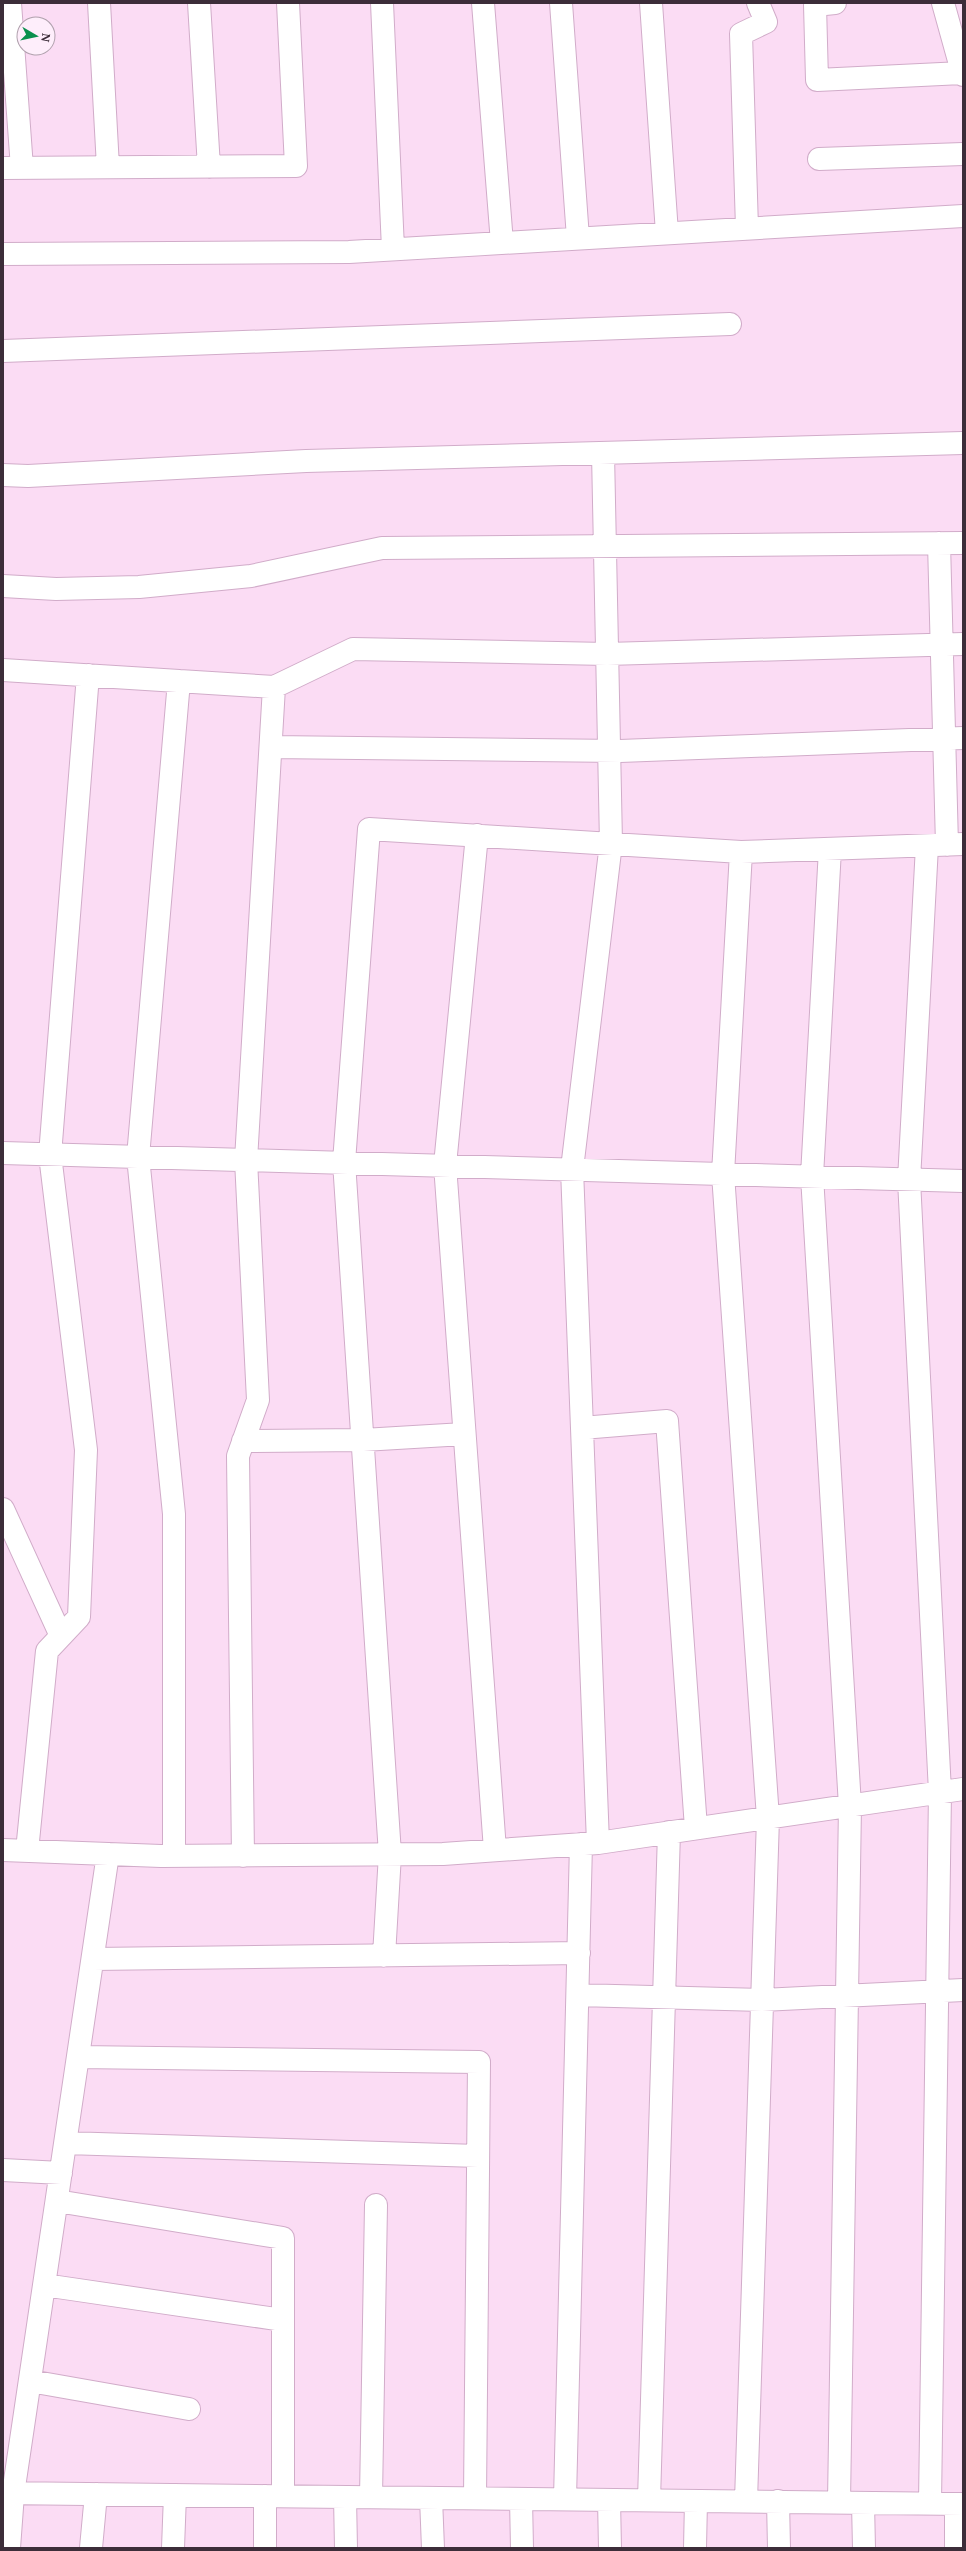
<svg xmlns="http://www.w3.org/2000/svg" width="966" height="2551" viewBox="0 0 966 2551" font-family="'Noto Serif',serif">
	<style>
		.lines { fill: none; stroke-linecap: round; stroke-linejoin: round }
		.minor-casing { stroke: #d1acc9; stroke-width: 24 }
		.minor { stroke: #fff; stroke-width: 22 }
	</style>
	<rect width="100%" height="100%" fill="#fbdcf4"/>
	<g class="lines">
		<g class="minor-casing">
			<path id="minor" d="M10,3L22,168
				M99,3L108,167
				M199,3L209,167
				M382,3L393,249
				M483,3L502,243
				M561,3L578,238
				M651,3L667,233
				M835,3L815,5L817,80L962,73
				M943,3L963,75
				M819,159L963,154
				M3,168L296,166L288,3
				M747,228L741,34L766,22L758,3
				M3,254L349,252L963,216
				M3,351L730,324
				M3,475L28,476L306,461L963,443
				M939,543L947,845
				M3,586L56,589L139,587L251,576L382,548L963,543
				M3,670L274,687L353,649L607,654L963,644
				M271,747L620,751L963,738
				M477,835L445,1165L495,1850
				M927,846L909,1180L940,1792L930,2503
				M830,849L812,1176L850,1806L839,2502
				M741,852L723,1174L768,1818L746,2501
				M3,1153L963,1181
				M582,1428L667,1421L696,1828
				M243,1441L363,1440L464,1434
				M3,1509L61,1636
				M598,1843L572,1169L611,843L603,453
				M3,1850L161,1856L443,1854L598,1843L963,1789
				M27,1851L47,1651L79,1617L86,1450L50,1155L88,675
				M174,1856V1514L138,1157L179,681
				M243,1856L238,1456L258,1400L246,1160L274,687
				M384,1956L390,1854L344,1162L369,829L741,852L963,844
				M93,1959L579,1953
				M578,1995L762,2000L963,1990
				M78,2057L479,2062L475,2498
				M66,2143L478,2156
				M3,2170L61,2173
				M57,2201L283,2238V2496
				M44,2285L283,2320
				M30,2381L189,2409
				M3,2493L963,2504
				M265,2496V2548
				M345,2497L346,2548
				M371,2497L376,2205
				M431,2498L433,2548
				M521,2499L522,2548
				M565,2499L581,1844
				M609,2500L610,2548
				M649,2500L669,1832
				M778,2501L779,2548
				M863,2503L864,2548
				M956,2504V2548
				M9,2548L13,2494L108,1854
				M91,2548L96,2494
				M173,2548L175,2495
				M695,2548L696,2501"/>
		</g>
		<use href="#minor" class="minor"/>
	</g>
	<rect width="966" height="2551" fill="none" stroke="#3c2d39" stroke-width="8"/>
	<g transform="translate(36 36) rotate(99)"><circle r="19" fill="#feeefb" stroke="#b0a1ad"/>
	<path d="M0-3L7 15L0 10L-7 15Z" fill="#0b904e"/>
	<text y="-6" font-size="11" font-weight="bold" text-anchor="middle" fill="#3c2d39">N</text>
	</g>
</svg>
